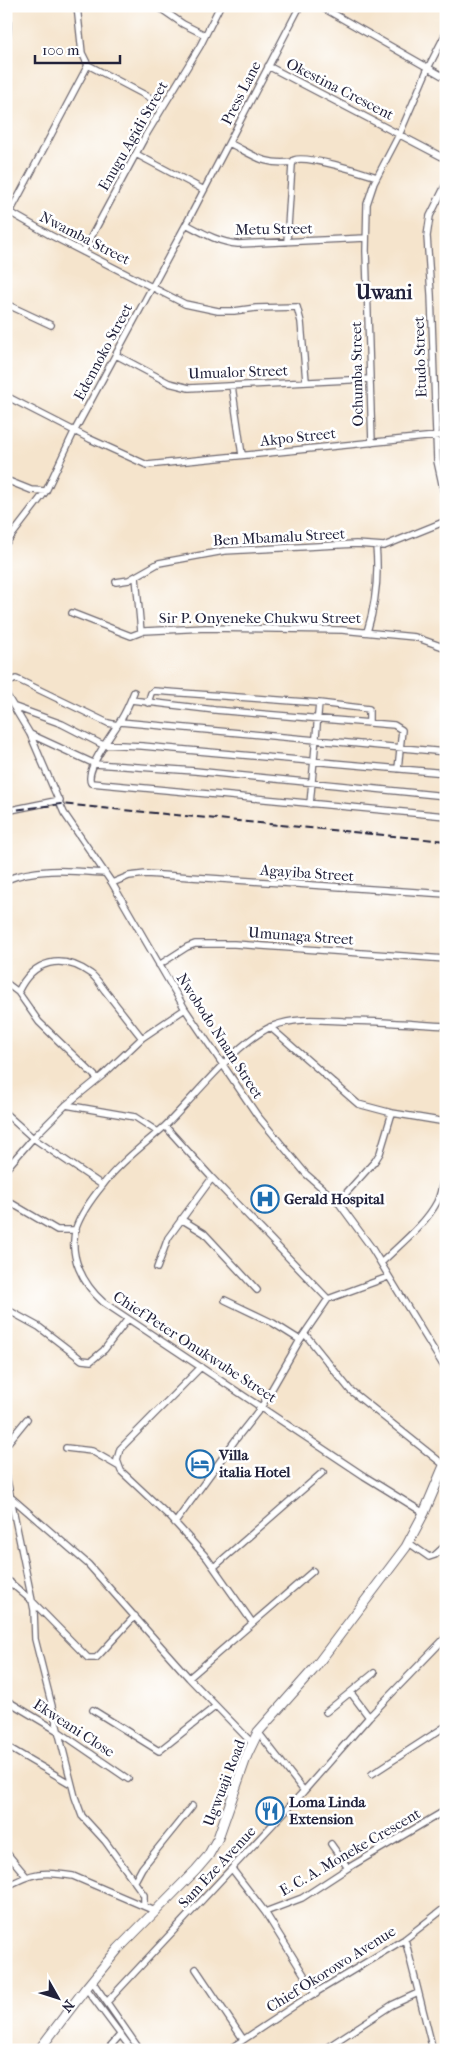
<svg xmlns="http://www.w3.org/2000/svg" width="452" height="2056" viewBox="0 0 452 2056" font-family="'IM FELL French Canon',serif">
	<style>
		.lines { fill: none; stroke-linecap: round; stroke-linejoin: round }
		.minor-casing { stroke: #6c666e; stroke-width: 8 }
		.secondary-casing { stroke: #6c666e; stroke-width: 11 }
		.minor { stroke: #fff; stroke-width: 5.5 }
		.secondary { stroke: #fff; stroke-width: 9 }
		.rail { stroke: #22223b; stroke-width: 2; stroke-dasharray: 8 4; stroke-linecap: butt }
		.labels { text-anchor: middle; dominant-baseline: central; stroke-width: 5; stroke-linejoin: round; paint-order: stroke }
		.street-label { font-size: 15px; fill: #22223b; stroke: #fff }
		.poi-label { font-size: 15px; font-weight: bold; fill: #22223b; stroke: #fff; text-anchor: start }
		.district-label { font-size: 20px; font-weight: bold; fill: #22223b; stroke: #fff }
	</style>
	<rect width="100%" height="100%" fill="#fff"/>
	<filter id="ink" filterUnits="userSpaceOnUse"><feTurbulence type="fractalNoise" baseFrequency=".02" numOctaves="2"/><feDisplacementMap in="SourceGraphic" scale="10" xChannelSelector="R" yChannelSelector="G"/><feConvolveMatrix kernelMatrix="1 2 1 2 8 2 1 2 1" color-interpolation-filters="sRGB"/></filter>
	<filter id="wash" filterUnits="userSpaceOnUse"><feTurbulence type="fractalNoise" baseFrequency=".0096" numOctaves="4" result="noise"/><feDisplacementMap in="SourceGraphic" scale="20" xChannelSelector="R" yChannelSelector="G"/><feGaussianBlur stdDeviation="1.12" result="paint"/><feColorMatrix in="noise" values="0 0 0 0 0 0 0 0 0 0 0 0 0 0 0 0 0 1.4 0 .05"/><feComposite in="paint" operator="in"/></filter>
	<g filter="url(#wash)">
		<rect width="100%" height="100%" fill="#f5e4cc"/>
	</g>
	<g filter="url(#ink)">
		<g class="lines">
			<g class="minor-casing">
				<path id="minor" d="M157,6L183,24L205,35
					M320,6L446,78
					M6,48L8,27L7,6
					M88,65L164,105
					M268,66L446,159
					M229,143C254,155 264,166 293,162
					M136,154L204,190
					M446,184L430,216L427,236L431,294L437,461L446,502
					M6,210L50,235L185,304L218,311H234L256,308L297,307L301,322L306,381
					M6,220L88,65L82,53L77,6
					M186,224C203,233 218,242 238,244L366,238
					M287,242L292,165L294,160C307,155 362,172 377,177
					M83,252L146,135L200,46L220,6
					M6,304L51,325
					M116,355L169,383L189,388L369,379
					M232,386L242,455
					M6,396L90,439L147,465L446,435
					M372,443L366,251L367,204L374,183L400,133L428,68L446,33
					M6,480L31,490L46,491
					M6,543L46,491L75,430L191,215L300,6
					M136,577L141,632
					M116,582L129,580L159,563L224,551L356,544L384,546L446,521
					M72,613L131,636L144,631L206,628L342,630L415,637L446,648
					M367,632C376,603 379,576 376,546
					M443,647L446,634
					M6,683L16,679L21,681L108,723L117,725
					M134,692C130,702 126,712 120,721C113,733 84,770 91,783L446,816
					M6,694L30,734L64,813L112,883L185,1009L257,1115L306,1174L338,1202L371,1247L446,1370
					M131,700L215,710L394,725L402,730L398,769
					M148,703L151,693L154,691L319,703L369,709V723
					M15,707L62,724L101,744L142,746L446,773
					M120,722L446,752
					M30,734L95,764L195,771L446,796
					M310,804L319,703
					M6,811L60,800
					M6,880C36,867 73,871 104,873
					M112,883L129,876L146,874L446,894
					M159,965L187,947L195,944H234L446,959
					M6,983L18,992L39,1022L98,1079
					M18,992C33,960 62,953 91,974C97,978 101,986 106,992C118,1007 130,1023 142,1038
					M270,1027L358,1104L392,1113L446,1122
					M66,1105L135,1117L158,1132
					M6,1114L33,1138L102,1185
					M165,1126L212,1178L328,1299
					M6,1169L33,1138L66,1105L103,1075L142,1038L185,1009
					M6,1200L57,1230H76
					M338,1202L375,1161L380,1153L392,1113
					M181,1219L204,1233L257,1290
					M381,1263C399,1245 425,1225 437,1202C442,1192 443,1179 446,1167
					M157,1268L168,1238L212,1178
					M225,1300L273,1323L300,1340
					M6,1309L39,1327L82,1360L91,1361L104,1350L127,1320
					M305,1334L350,1390L444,1465
					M201,1367L120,1449L117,1460L121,1471L170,1517L207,1558L252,1622
					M6,1445L27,1419
					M66,1448L92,1451L118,1466
					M6,1475L34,1610L35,1639L75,1797L82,1816L105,1841L144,1895V1906
					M6,1493L88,1564L189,1678L252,1743
					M424,1513L364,1476L103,1302C83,1284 68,1256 76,1228C81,1214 93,1197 102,1186C119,1163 144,1145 165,1126C193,1099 238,1040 273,1026C296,1017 319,1020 344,1021C378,1021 412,1024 446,1026
					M175,1523L236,1439L262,1406L300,1340L328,1299L388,1277
					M409,1543L429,1557L435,1555L446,1545
					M214,1567L323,1472
					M6,1579L32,1601L88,1658H96L99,1655L135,1616
					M6,1591L10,1582
					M189,1678L313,1571
					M351,1693L369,1717
					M6,1700L58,1731L128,1779
					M93,1710L159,1751L216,1706
					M326,1712L374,1673
					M258,1732L304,1791
					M6,1746L71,1784
					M372,1774L446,1726
					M6,1839V1841
					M331,1844L348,1868
					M6,1852L26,1876
					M232,1869L265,1912L316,1994
					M135,1881L142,1868L192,1806
					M6,1887C32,1872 44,1871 73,1876L155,1911
					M265,1912L302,1898L348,1868L446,1810
					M405,1939L433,2050
					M196,1969L243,2039
					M92,1981L140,2050
					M86,1988L132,2050
					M107,2002L304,1791L369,1717L446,1637
					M107,2050L121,2034
					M228,2050L300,2002L405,1939L446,1907
					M323,2050L392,2005L418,1993"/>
			</g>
			<g class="secondary-casing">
				<path id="secondary" d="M39,2050L86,1988L118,1949L196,1870L208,1856L218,1838L247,1755L258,1732L313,1670L406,1547L424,1513L446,1461"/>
			</g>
			<use href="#minor" class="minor"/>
			<use href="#secondary" class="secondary"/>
			<path class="rail" d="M6,811L61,804L446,841"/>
		</g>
	</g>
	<defs>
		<g id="hospital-ring" transform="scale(1.4375)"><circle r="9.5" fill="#fff" stroke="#1f6fb2" stroke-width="1.5"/><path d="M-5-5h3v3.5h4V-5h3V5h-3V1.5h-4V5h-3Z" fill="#1f6fb2"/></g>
		<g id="hotel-ring" transform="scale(1.4375)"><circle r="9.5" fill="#fff" stroke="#1f6fb2" stroke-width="1.5"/><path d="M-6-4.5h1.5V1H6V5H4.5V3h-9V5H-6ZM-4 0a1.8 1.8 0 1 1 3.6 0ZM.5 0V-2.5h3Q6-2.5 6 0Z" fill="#1f6fb2"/></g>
		<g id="restaurant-ring" transform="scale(1.4375)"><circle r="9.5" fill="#fff" stroke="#1f6fb2" stroke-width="1.5"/><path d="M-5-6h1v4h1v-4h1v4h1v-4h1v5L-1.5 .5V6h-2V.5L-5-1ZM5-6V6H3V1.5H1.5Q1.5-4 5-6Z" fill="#1f6fb2"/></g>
	</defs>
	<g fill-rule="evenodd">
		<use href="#hospital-ring" x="265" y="1199"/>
		<use href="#hotel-ring" x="200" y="1464"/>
		<use href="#restaurant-ring" x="270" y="1811"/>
	</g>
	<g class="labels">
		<g class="street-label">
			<text transform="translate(340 89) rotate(27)">Okestina Crescent</text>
			<text transform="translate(241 93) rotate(-63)">Press Lane</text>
			<text transform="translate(133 136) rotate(-60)">Enugu Agidi Street</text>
			<text transform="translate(274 229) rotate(-1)">Metu Street</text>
			<text transform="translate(85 238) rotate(27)">Nwamba Street</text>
			<text transform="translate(103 352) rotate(-62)">Edennoko Street</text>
			<text transform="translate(420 357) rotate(-92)">Etudo Street</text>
			<text transform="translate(238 372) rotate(-2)">Umualor Street</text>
			<text transform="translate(357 374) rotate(-91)">Ochumba Street</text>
			<text transform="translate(298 437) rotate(-6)">Akpo Street</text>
			<text transform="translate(279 537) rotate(-3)">Ben Mbamalu Street</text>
			<text x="260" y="618">Sir P. Onyeneke Chukwu Street</text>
			<text transform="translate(307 873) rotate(4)">Agayiba Street</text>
			<text transform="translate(301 936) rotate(4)">Umunaga Street</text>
			<text transform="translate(220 1036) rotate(57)">Nwobodo Nnam Street</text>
			<text transform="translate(195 1347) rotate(33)">Chief Peter Onukwube Street</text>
			<text transform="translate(74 1728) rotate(33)">Ekweani Close</text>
			<text transform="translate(224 1783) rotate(-69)">Ugwuaji Road</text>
			<text transform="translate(350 1852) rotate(-30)">E. C. A. Moneke Crescent</text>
			<text transform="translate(217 1867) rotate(-47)">Sam Eze Avenue</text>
			<text transform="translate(331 1969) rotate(-32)">Chief Okorowo Avenue</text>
		</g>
		<g class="poi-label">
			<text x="284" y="1199">Gerald Hospital</text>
			<text x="219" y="1455">Villa<tspan x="219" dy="17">italia Hotel</tspan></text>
			<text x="289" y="1802">Loma Linda<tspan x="289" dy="17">Extension</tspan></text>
		</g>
		<g class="district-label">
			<text x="384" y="292">Uwani</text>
		</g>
	</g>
	<rect width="452" height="2056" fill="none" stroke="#fff" stroke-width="25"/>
	<g transform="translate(58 1998) rotate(129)" stroke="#ffffff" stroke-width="4" paint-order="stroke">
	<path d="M0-4L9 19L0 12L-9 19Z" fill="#22223b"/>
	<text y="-8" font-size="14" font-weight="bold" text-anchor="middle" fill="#22223b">N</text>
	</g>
	<path d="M35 55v8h85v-8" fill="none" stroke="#22223b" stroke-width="2.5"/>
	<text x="42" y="55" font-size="15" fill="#22223b" stroke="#ffffff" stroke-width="4" paint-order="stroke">100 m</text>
</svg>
